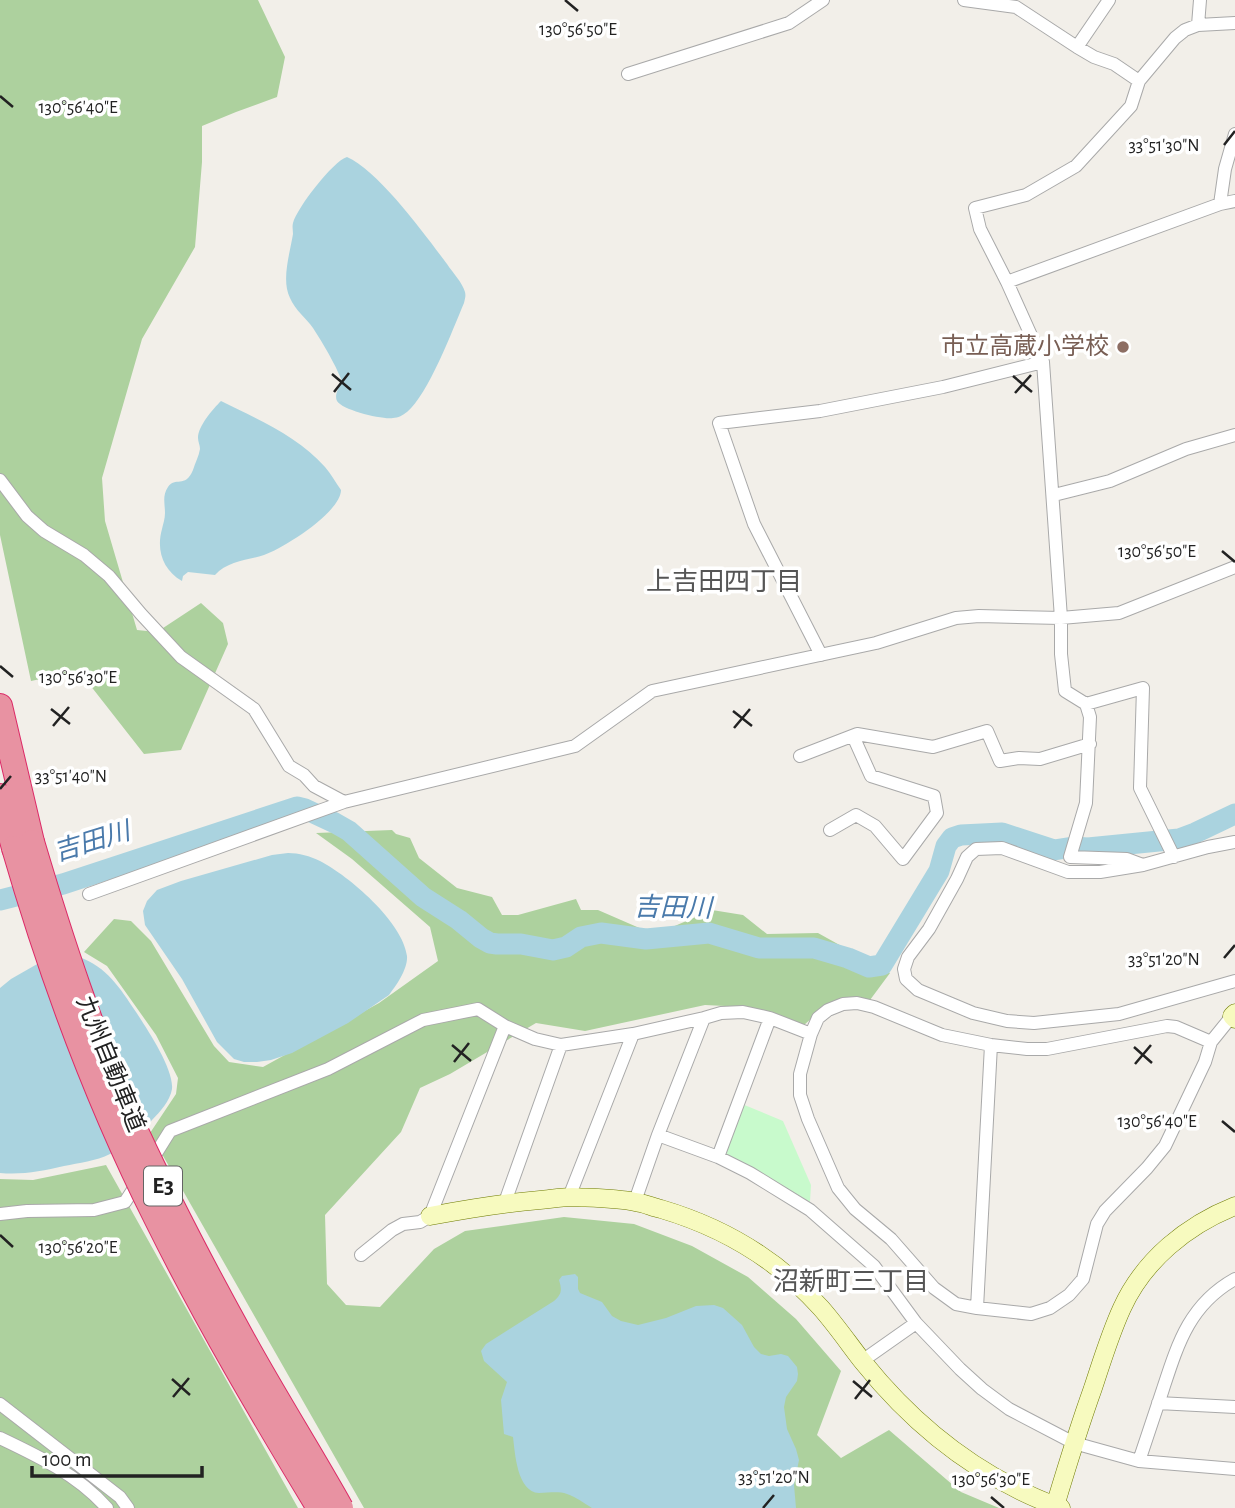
<svg xmlns="http://www.w3.org/2000/svg" width="1235" height="1508" viewBox="0 0 1235 1508" font-family="'Alegreya Sans','Noto Sans JP',sans-serif">
	<style>
		.forest { fill: #add19e }
		.park { fill: #c8facc }
		.water { fill: #aad3df }
		.lines { fill: none; stroke-linecap: round; stroke-linejoin: round }
		.river { stroke: #aad3df; stroke-width: 21 }
		.street-casing { stroke: #a9a9a9; stroke-width: 14 }
		.secondary-casing { stroke: #707d05; stroke-width: 19 }
		.highway-casing { stroke: #dc2a67; stroke-width: 26 }
		.street { stroke: #fff; stroke-width: 12 }
		.secondary { stroke: #f7fabf; stroke-width: 18 }
		.highway { stroke: #e892a2; stroke-width: 24 }
		.highway-bridge-casing { stroke: #dc2a67; stroke-width: 26; stroke-linecap: butt }
		.highway-bridge { stroke: #e892a2; stroke-width: 24 }
		.ticks { fill: none; stroke: #222; stroke-width: 2.5 }
		.education-dot { fill: #8d6e63; stroke: #fff; stroke-width: 2.5 }
		.labels { text-anchor: middle; dominant-baseline: central; stroke-width: 7; stroke-linejoin: round; paint-order: stroke }
		.shield { fill: #fff; stroke: #646464; stroke-width: 2 }
		.shield-label { font-size: 23px; font-weight: bold; fill: #222 }
		.education-label { font-size: 24px; fill: #785e54; stroke: #fff; text-anchor: end }
		.street-label { font-size: 24px; fill: #222; stroke: #fff }
		.neighbourhood-label { font-size: 26px; fill: #555; stroke: #fff }
		.water-label { font-size: 26px; font-style: italic; fill: #4a7aab; stroke: #fff }
		.ticks-label { font-size: 18px; text-anchor: middle; fill: #222; stroke: #fff; stroke-width: 7; stroke-linejoin: round; paint-order: stroke }
	</style>
	<rect width="100%" height="100%" fill="#f2efe9"/>
	<path class="forest" d="M0,0H258L285,57L277,97L236,112L202,126V162L195,247L142,339L102,478L105,521L137,630L157,632L201,603L223,623L228,644L181,750L144,754L79,671L31,681L0,535Z
		M392,830L396,834L410,838L419,858L457,888L492,897L502,915H518L576,899L581,910H598L644,930L663,931L712,910L743,915L767,934L818,933L890,973L870,1000L822,1009L804,1025L745,1007L705,1005L585,1031L536,1023L450,1074L420,1088L401,1132L325,1215L327,1284L346,1305L380,1307L434,1249L465,1231L564,1217L634,1224L692,1246L748,1277L796,1319L841,1371L817,1435L841,1458L889,1430L961,1492L999,1508H364L150,1133L176,1094L178,1078L156,1035L107,966L84,952L114,919L131,921L151,941L214,1046L229,1062L263,1067L379,1003L438,961L430,927L352,859L316,833Z
		M106,1165L298,1508H0V1179L33,1180Z"/>
	<path class="park" d="M742,1104L783,1121L811,1185L810,1202L761,1174L722,1156Z"/>
	<path class="water" d="M347,157C378,170 426,236 447,264C453,273 462,282 465,292C466,296 465,298 464,303C453,329 428,395 407,412C403,415 398,418 393,418C383,420 342,410 337,401C334,395 339,387 342,381C334,362 324,345 313,328C306,318 295,310 290,298C281,280 290,253 293,234C293,230 292,227 293,223C297,208 333,161 347,157Z
		M221,401C257,419 298,436 325,467C331,474 336,483 341,490C341,512 284,548 264,555C248,560 227,561 215,575L188,572L183,576L182,581C163,570 156,550 162,529C163,524 165,519 165,513C165,504 162,496 168,487C175,476 185,489 193,470C195,463 199,456 200,449C200,445 198,442 198,438C198,426 213,409 221,401Z
		M288,853C299,853 310,856 320,861C349,876 403,922 407,956C408,969 396,986 389,995L348,1023L292,1053L271,1060L257,1062H244L234,1059L217,1042L182,979L145,925L143,911L147,901L157,890L181,881L272,855Z
		M79,957C107,967 120,988 136,1012C147,1029 174,1069 172,1089C170,1101 160,1112 152,1120C142,1131 124,1148 110,1154C96,1161 79,1163 64,1166C42,1171 23,1175 0,1173V988L11,979L39,963Z
		M575,1274L578,1277V1289L580,1293L602,1302L612,1316L621,1321L638,1325L666,1318L696,1306L714,1305L723,1308L742,1325L754,1347L761,1354L769,1356L781,1354L788,1356L797,1367L798,1374L797,1381L786,1397L784,1407L787,1429L796,1449L799,1460L794,1485L796,1508H592C584,1503 576,1497 567,1494C558,1491 549,1493 539,1493C517,1492 515,1453 513,1437L504,1434L501,1400L507,1382L484,1361L481,1351L486,1344L554,1301C562,1294 562,1290 559,1280L562,1276Z"/>
	<g class="lines">
		<path class="river" d="M0,900L63,884L297,807L305,809L335,823L349,831L423,897L459,920L481,938L490,943L497,944H521L553,950L566,947L581,937L601,933L646,939L709,933L759,948H814L848,958L869,967L882,965L939,871L946,846L952,838L961,835L1002,833L1054,850L1073,847L1088,848L1179,839L1195,833L1235,814"/>
		<g class="street-casing">
			<path id="street" d="M964,0L1016,7L1077,47L1094,57L1114,64L1139,81
				M1198,25L1200,0
				M1077,47L1109,0
				M628,74L789,23L823,0
				M1220,204L1225,169L1235,134
				M1007,282L1220,204L1235,201
				M0,480L27,516L44,531L84,555L109,576L141,614L181,657L254,709L289,766L304,775L314,786L344,802
				M1054,495L1110,481L1186,449L1235,435
				M821,655L754,524L719,423L820,411L943,387L1043,362
				M1086,704L1143,688L1140,788L1174,857
				M800,756L857,734L933,747L987,731L1000,761L1019,758L1040,759L1090,744
				M830,830L856,815L875,826L903,859L937,813L934,796L871,776L853,736
				M1235,842L1208,847L1143,865L1100,872H1068L1002,848L976,849L967,857L957,879L929,929L908,957L904,969L906,979L918,990L973,1013L1007,1021L1034,1023L1119,1014L1235,981
				M1143,865L1127,859L1070,857L1086,803L1090,717L1086,704L1065,691L1061,654V618L1043,362L1007,282L980,229L975,208L1026,195L1076,166L1131,106L1139,81L1175,38L1185,30L1198,25L1235,23
				M89,894L344,802L575,746L652,691L876,643L956,618L979,616L1061,618L1119,613L1235,567
				M1211,1042L1176,1027L1167,1026L1047,1049H1027L991,1045L942,1035L874,1007L857,1003L843,1004L828,1010L818,1018L811,1034L800,1074V1095L808,1119L838,1188L855,1209L891,1239L934,1288L956,1304L977,1308L1031,1314L1050,1308L1069,1295L1083,1279L1097,1224L1105,1211L1147,1168L1165,1146L1205,1062L1211,1042L1232,1016
				M658,1135L718,1157L750,1173L810,1210L874,1266L916,1323L960,1369L982,1389L1009,1409L1074,1443L1139,1461L1235,1469
				M718,1157L770,1018
				M150,1163L170,1131L328,1069L423,1020L478,1009L505,1026L535,1039L561,1045L633,1034L704,1018L721,1013L743,1012L770,1018L811,1034
				M569,1197L633,1034
				M635,1201L658,1135L704,1018
				M505,1202L561,1045
				M0,1214L27,1211L94,1210L125,1202L138,1182
				M361,1255L392,1230L403,1224L420,1222L430,1216L505,1026
				M977,1308L991,1045
				M862,1361L916,1323
				M1158,1403L1235,1407
				M0,1404L120,1497L128,1508
				M0,1438C38,1456 78,1475 107,1508
				M1139,1461C1147,1437 1155,1413 1163,1389C1178,1343 1190,1304 1235,1279"/>
		</g>
		<g class="secondary-casing">
			<path id="secondary" d="M1235,1013L1232,1016L1235,1019
				M430,1216C467,1209 503,1203 540,1200C551,1199 561,1197 572,1197C591,1198 616,1198 635,1202C644,1203 652,1207 661,1209C722,1227 778,1260 821,1308C836,1325 849,1344 863,1362C916,1428 981,1479 1061,1508
				M1055,1506C1067,1466 1079,1427 1093,1388C1102,1361 1110,1334 1122,1308C1144,1260 1187,1225 1235,1206"/>
		</g>
		<g class="highway-casing">
			<path id="highway" d="M0,706L32,842
				M0,796L14,848"/>
		</g>
		<use href="#street" class="street"/>
		<use href="#secondary" class="secondary"/>
		<use href="#highway" class="highway"/>
		<g class="highway-bridge-casing">
			<path id="highway-bridge" d="M32,842C61,940 93,1038 136,1131C168,1200 203,1267 240,1334C272,1393 308,1449 341,1508
				M14,848C51,976 97,1101 157,1220C206,1319 262,1414 319,1508"/>
		</g>
		<use href="#highway-bridge" class="highway-bridge"/>
	</g>
	<path class="ticks" d="M565,0L578,11M0,96L13,107M1224,145L1235,131M332,374L351,390M1013,376L1032,392M334,392L349,373M1015,393L1031,375M1222,551L1235,562M0,666L13,677M51,709L70,724M733,711L752,726M53,726L69,707M734,728L750,709M0,789L11,776M1224,958L1235,945M452,1045L471,1061M1134,1047L1152,1063M454,1062L469,1043M1135,1064L1151,1045M1222,1121L1235,1132M0,1235L13,1247M172,1379L190,1395M853,1381L872,1397M173,1397L189,1378M855,1399L870,1380M991,1497L1004,1508M763,1508L774,1495"/>
	<circle class="education-dot" cx="1123" cy="347" r="7"/>
	<g class="labels">
		<rect class="shield" x="144" y="1166.5" width="38" height="39" rx="5"/>
		<g class="shield-label">
			<text x="163" y="1186">E3</text>
		</g>
		<g class="education-label">
			<text x="1109" y="347">市立高蔵小学校</text>
		</g>
		<g class="street-label">
			<text transform="translate(110 1064) rotate(68)">九州自動車道</text>
		</g>
		<g class="neighbourhood-label">
			<text x="724" y="582">上吉田四丁目</text>
			<text x="851" y="1282">沼新町三丁目</text>
		</g>
		<g class="water-label">
			<text transform="translate(92 842) rotate(-17)">吉田川</text>
			<text transform="translate(673 908) rotate(1)">吉田川</text>
		</g>
	</g>
	<g class="ticks-label">
		<text x="578" y="35">130°56'50"E</text>
		<text x="78" y="113">130°56'40"E</text>
		<text x="1164" y="151">33°51'30"N</text>
		<text x="1157" y="557">130°56'50"E</text>
		<text x="78" y="683">130°56'30"E</text>
		<text x="71" y="782">33°51'40"N</text>
		<text x="1164" y="965">33°51'20"N</text>
		<text x="1157" y="1127">130°56'40"E</text>
		<text x="78" y="1253">130°56'20"E</text>
		<text x="774" y="1483">33°51'20"N</text>
		<text x="991" y="1485">130°56'30"E</text>
	</g>
	<path d="M32 1466v10h170v-10" fill="none" stroke="#222222" stroke-width="3.5"/>
	<text x="42" y="1466" font-size="21" fill="#222222" stroke="#ffffff" stroke-width="5" paint-order="stroke">100 m</text>
</svg>
